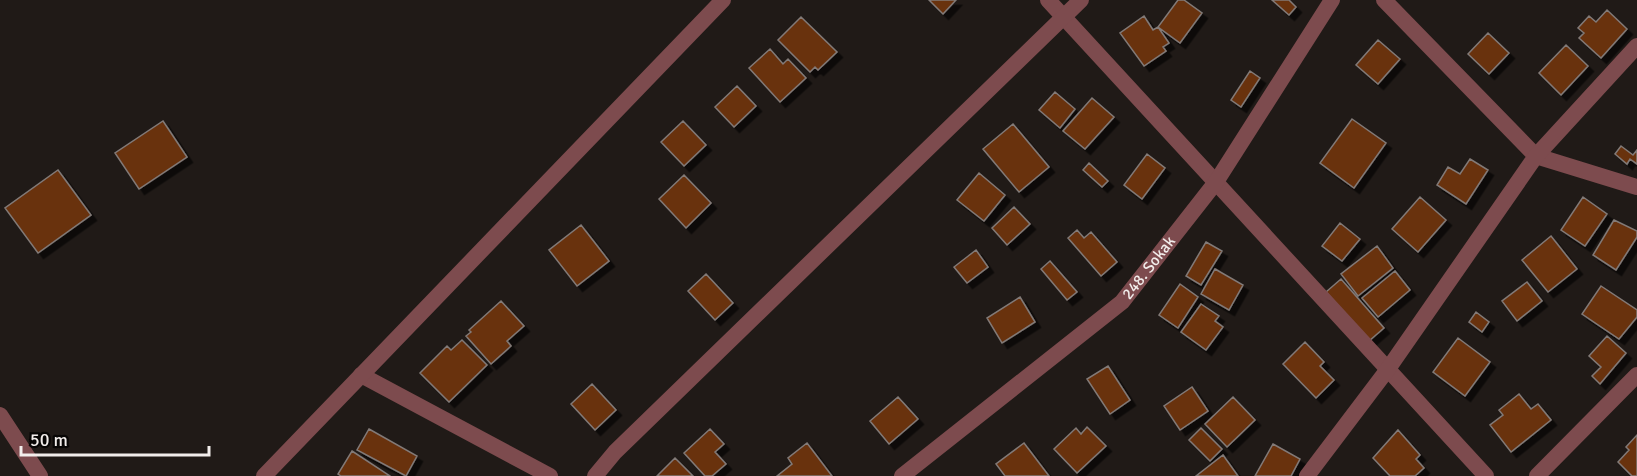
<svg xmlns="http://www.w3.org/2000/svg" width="1637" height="476" viewBox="0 0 1637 476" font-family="Signika,sans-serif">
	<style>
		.building { fill: #69310e; stroke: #827a77; stroke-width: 1.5; filter: url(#shadow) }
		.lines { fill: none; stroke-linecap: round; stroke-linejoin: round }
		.minor { stroke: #7d4b4e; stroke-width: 16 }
		.tertiary { stroke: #7d4b4e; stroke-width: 16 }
		.labels { text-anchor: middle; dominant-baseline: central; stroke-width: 4.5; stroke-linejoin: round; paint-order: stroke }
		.street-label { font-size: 16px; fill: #f2edeb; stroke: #080605 }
	</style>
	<defs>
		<filter id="shadow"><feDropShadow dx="5.5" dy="5.5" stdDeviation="0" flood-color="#0009"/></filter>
	</defs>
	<rect width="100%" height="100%" fill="#201a17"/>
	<path class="building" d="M929,0H956L943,14Z
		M1178,0H1184L1202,13L1180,43L1158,27Z
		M1272,0H1289L1296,7L1289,15Z
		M1607,10L1627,29L1601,58L1579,38L1584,33L1578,28L1589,16L1596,22Z
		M1144,16L1153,30L1158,27L1169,43L1163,47L1166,51L1144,66L1120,33Z
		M801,17L837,52L818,70L815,67L810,72L778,40Z
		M1488,33L1509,53L1489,74L1468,54Z
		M1378,40L1400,59L1378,84L1356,65Z
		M1566,45L1588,66L1561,95L1539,73Z
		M770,49L783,64L788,59L806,78L780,102L749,68Z
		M1250,71L1260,78L1241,107L1231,100Z
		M737,86L756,106L734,127L715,107Z
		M1055,92L1075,109L1060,128L1039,110Z
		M1092,98L1114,117L1085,149L1063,131Z
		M1352,119L1386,143L1354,188L1320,163Z
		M163,121L187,157L139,189L115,153Z
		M683,121L706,145L684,166L661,142Z
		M1013,124L1049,167L1019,192L983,149Z
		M1621,146L1633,155L1637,150V164L1630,159L1627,164L1615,154Z
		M1147,154L1165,168L1142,199L1124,185Z
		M1470,159L1488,170L1466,204L1437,185L1448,167L1460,174Z
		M1089,163L1108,181L1102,187L1083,170Z
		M58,170L91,215L38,253L5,208Z
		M979,173L1005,195L984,221L957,200Z
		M684,175L711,203L686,228L659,199Z
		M1420,197L1446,220L1418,252L1392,229Z
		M1583,197L1607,214L1585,246L1561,230Z
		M1014,207L1030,224L1007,245L992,228Z
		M1614,220L1637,231V237L1616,270L1593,255Z
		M1340,223L1360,239L1342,261L1322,246Z
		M581,225L609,261L577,286L549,250Z
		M1077,230L1084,238L1091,232L1117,262L1101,276L1068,238Z
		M1551,236L1577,269L1548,292L1522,260Z
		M1206,242L1222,251L1201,285L1186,276Z
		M1377,246L1393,268L1358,296L1341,274Z
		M976,250L988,267L967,283L954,267Z
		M1050,261L1077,292L1067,300L1041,269Z
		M1215,269L1243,285L1229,310L1201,294Z
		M1395,271L1410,290L1378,317L1362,298Z
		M706,274L733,303L715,320L688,291Z
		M1341,279L1384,328L1369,341L1326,292Z
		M1527,282L1542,301L1517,321L1502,301Z
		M1180,284L1198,297L1178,328L1159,315Z
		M1601,286L1637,310V317L1619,339L1582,314Z
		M1020,297L1035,322L1002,343L987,318Z
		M501,301L524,326L507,341L511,346L491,364L466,336L471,332L469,330Z
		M1201,304L1219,316L1215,321L1223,327L1206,350L1181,332Z
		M1476,312L1489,322L1482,332L1469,322Z
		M1607,336L1626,353L1600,384L1592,376L1601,367L1589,356Z
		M1458,338L1490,362L1465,396L1433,372Z
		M462,340L487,365L449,402L420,373L447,346L451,350Z
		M1305,342L1324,362L1320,366L1334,380L1316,398L1283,364Z
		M1108,366L1130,400L1110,414L1087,379Z
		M592,384L616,410L595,430L571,404Z
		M1192,387L1208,411L1180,430L1164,406Z
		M1519,394L1531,409L1538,404L1551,420L1511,452L1490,425L1503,415L1499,410Z
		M898,397L918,419L889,444L870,421Z
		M1233,397L1255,420L1227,447L1205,424Z
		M1087,427L1106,446L1077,473L1054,449L1076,428L1081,434Z
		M1201,428L1222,449L1210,461L1189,440Z
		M369,429L417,456L406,476L357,450Z
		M710,429L724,444L715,452L726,464L712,476H705L684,453Z
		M1398,430L1420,455L1416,459L1424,468L1415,476H1390L1373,458Z
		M1637,435V476H1632L1618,462L1629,450L1626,447Z
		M807,443L832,476H777L792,464L788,458Z
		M1024,443L1049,476H1005L996,464Z
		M1273,444L1300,459L1291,476H1255Z
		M352,451L390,476H341L338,474Z
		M1223,455L1238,476H1196Z
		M675,458L693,476H657Z"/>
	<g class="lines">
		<g class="minor">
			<path d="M1048,0L1486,476"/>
			<path d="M1384,0L1536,156L1637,187"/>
			<path d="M361,375L550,476"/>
			<path d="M264,476L723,0"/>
			<path d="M595,476L615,452L1081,0"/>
			<path id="s1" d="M902,476L1122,302L1216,182L1332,0"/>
			<path d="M1307,476L1388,369L1536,156L1637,46"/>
			<path d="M1537,476L1637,375"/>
		</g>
		<path class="tertiary" d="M0,415L40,476"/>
	</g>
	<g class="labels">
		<g class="street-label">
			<text stroke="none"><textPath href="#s1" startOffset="324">248. Sokak</textPath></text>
		</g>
	</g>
	<path d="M21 446v9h188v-9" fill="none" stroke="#f2edeb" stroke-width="3"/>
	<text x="30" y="446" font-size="18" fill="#f2edeb" stroke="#080605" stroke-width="4.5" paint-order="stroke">50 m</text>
</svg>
